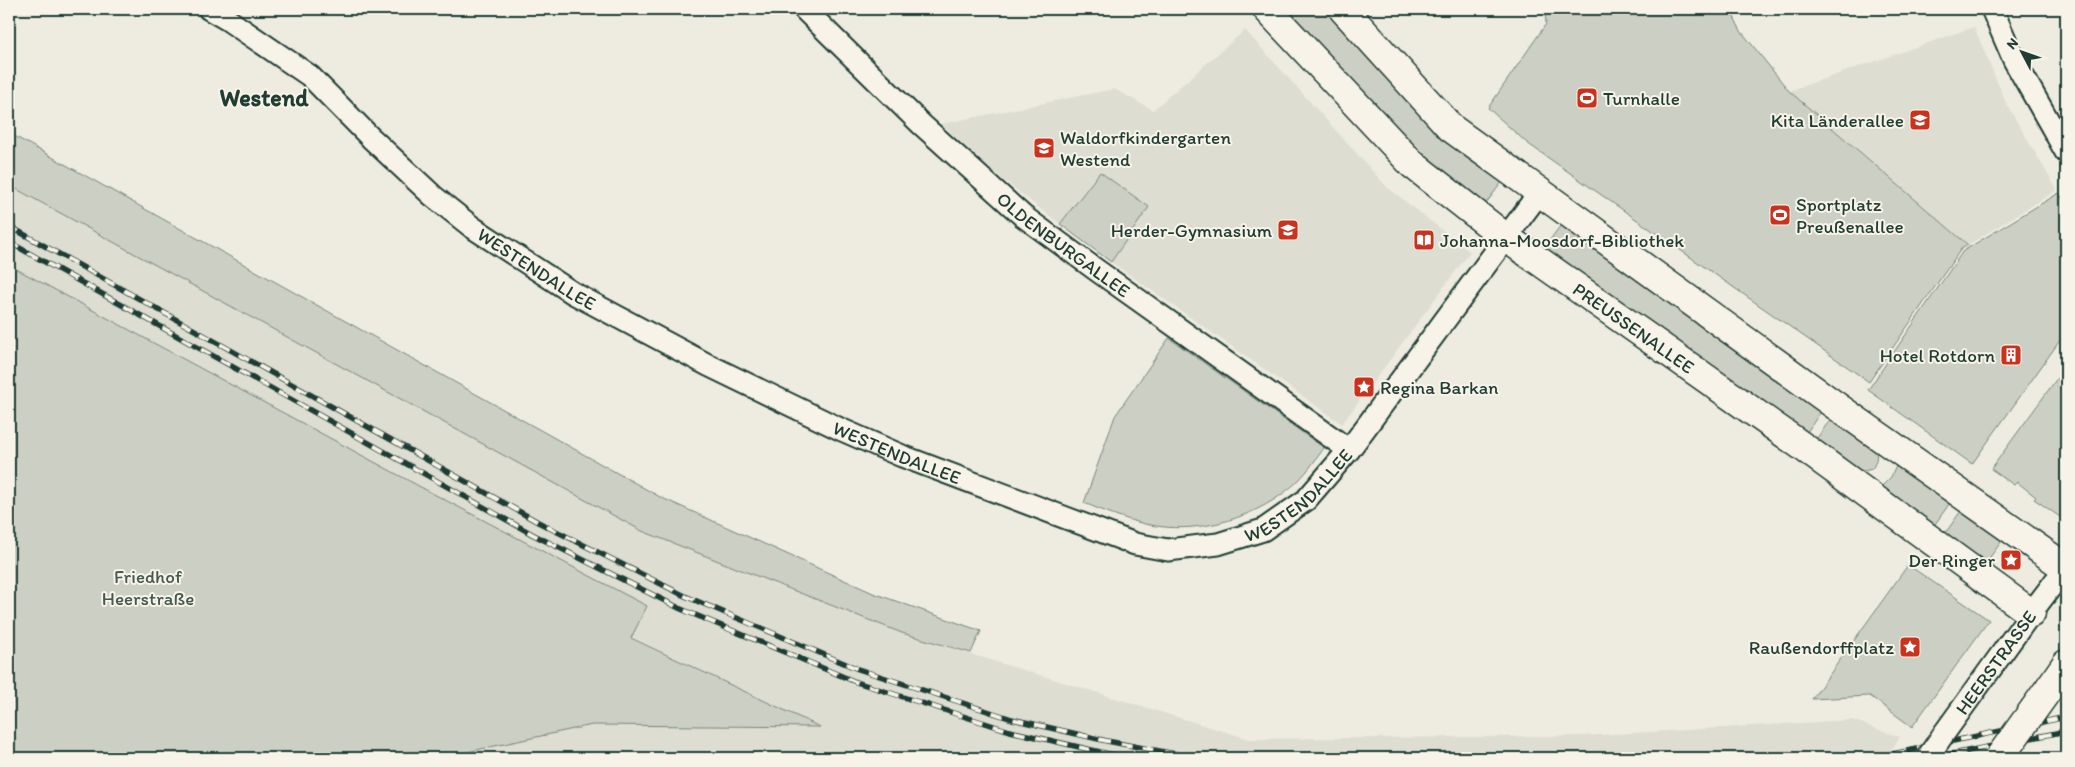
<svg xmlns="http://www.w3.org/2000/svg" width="2075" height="767" viewBox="0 0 2075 767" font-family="Itim,sans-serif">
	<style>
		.built { fill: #ddddd2 }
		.green { fill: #cccfc4; stroke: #76867c }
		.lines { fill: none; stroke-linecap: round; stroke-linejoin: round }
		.street-casing { stroke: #1f3d34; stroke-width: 25 }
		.secondary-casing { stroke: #1f3d34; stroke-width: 31 }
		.primary-casing { stroke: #1f3d34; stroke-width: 31 }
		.street { stroke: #f7f3e8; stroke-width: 21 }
		.secondary { stroke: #f7f3e8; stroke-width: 28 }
		.primary { stroke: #f7f3e8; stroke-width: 28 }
		.tram { stroke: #1f3d34; stroke-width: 1 }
		.rail-casing { stroke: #1f3d34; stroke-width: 5.5 }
		.rail { stroke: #f7f3e8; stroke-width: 4; stroke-dasharray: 11; stroke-linecap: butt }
		.street-bridge-casing { stroke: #1f3d34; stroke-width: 25; stroke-linecap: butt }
		.primary-bridge-casing { stroke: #1f3d34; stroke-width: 31; stroke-linecap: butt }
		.street-bridge { stroke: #f7f3e8; stroke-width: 21 }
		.primary-bridge { stroke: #f7f3e8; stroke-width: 28 }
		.labels { text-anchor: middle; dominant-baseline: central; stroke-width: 4; stroke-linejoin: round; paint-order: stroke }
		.poi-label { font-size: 19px; fill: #1f3d34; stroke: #f7f3e8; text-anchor: start }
		.street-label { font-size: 19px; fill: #1f3d34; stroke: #f7f3e8 }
		.park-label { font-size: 19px; fill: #425a51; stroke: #f7f3e8 }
		.district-label { font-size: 24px; font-weight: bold; fill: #1f3d34; stroke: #f7f3e8 }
	</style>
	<rect width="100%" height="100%" fill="#eeece1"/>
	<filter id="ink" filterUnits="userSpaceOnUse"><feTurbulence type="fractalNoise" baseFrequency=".02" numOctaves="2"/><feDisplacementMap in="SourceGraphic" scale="10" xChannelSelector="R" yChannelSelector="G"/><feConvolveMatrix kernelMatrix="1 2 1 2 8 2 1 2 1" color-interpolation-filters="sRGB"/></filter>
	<g filter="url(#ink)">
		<path class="built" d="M1974,27L2006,103L2057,190L1968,245L1789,91Z
			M1245,30L1387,187L1470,252L1342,424L1111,262L1149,207L1100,172L1060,224L996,174L941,124L1114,89L1153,110Z
			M9,185L642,531L902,633L1249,739L1581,736L1852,720L1900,737L1886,758H439L592,725L819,727L631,637L646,606L428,491L9,265Z"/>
		<path class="green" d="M1288,9H1327L1443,139L1469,160L1502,182L1484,206L1423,159Z
			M1545,9H1730L1741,31L1789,91L1968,245L1961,249L1869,382L1527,143L1488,108L1546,24Z
			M9,133L660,497L873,593L981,631L971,653L902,633L642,531L9,185Z
			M1100,172L1149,207L1111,262L1060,224Z
			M2059,193L2066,204V332L1972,464L1868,390L1963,251Z
			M1564,221L1822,410L1805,435L1543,249Z
			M9,265L428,491L647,606L631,638L820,727L592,725L439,758H9Z
			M1169,338L1324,448C1316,459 1308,471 1298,481C1259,518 1198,536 1145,524C1124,519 1104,511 1084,503L1115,416Z
			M2058,377L2066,383V508L2060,517L2034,499L2036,497L2017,482L2014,485L1991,469Z
			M1832,417L1874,446C1878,455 1877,461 1872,469L1864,471L1857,469L1815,441Z
			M1898,462L1952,500L1933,527L1879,489L1891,477Z
			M1963,508L2004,538L1985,564L1944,535Z
			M1908,565L1989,620L1912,727L1870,696L1812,699Z"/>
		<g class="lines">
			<g class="street-casing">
				<g id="street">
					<path id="s1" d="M209,9L228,20L310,76L371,138L433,196L472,227L573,293L708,365L840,429L902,456L1135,544L1168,550L1218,544L1263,530L1306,500L1349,450L1539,193"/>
					<path id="s2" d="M804,9L921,124L1023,216L1095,269L1349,450"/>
					<path d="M1992,9L2014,60L2066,152"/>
					<path id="s3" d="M1945,732L2031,613L2066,567"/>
				</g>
			</g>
			<g class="secondary-casing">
				<g id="secondary">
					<path id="s4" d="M1267,9L1412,164L1505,237L1802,446L2031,613"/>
					<path d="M1343,9L1451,128L1832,403L2066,568"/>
				</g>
			</g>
			<g class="primary-casing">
				<path id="primary" d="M2050,687L2066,664"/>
			</g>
			<use href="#street" class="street"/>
			<use href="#secondary" class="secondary"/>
			<use href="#primary" class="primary"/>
			<path class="tram" d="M704,758H734"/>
			<g class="rail-casing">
				<path id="rail" d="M9,226L538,522L685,596L858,669L1012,719L1107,741L1196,758
					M9,242L532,534L681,609L856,682L1010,731L1126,758
					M1874,758L2066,717
					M1933,758L2066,731"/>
			</g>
			<use href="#rail" class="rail"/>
			<g class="street-bridge-casing">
				<path id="street-bridge" d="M1927,758L1945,732"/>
			</g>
			<g class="primary-bridge-casing">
				<path id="primary-bridge" d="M1999,758L2050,687"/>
			</g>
			<use href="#street-bridge" class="street-bridge"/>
			<use href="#primary-bridge" class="primary-bridge"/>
		</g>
	</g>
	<defs>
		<g id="stadium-square" transform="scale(1.125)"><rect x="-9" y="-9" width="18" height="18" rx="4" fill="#c8321e" stroke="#f7f3e8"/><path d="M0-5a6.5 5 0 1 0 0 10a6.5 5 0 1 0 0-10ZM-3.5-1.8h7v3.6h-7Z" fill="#fff"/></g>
		<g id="school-square" transform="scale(1.125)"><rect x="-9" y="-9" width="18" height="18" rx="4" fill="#c8321e" stroke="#f7f3e8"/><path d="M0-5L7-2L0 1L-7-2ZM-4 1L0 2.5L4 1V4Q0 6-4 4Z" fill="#fff"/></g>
		<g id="library-square" transform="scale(1.125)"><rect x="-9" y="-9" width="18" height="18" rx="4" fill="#c8321e" stroke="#f7f3e8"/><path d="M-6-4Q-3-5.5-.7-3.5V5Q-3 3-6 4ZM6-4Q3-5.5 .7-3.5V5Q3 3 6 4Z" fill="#fff"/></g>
		<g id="building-square" transform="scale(1.125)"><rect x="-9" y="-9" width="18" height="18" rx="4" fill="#c8321e" stroke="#f7f3e8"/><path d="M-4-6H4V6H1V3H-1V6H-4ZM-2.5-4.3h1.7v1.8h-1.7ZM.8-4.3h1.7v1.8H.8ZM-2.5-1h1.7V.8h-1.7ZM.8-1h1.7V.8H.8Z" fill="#fff"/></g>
		<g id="sight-square" transform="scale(1.125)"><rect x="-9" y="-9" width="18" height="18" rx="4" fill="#c8321e" stroke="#f7f3e8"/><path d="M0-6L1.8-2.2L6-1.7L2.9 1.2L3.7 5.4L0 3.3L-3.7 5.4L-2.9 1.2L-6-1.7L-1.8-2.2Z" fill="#fff"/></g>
	</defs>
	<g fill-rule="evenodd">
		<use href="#stadium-square" x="1587" y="98"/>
		<use href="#school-square" x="1920" y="120"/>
		<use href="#school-square" x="1044" y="148"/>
		<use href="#stadium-square" x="1780" y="215"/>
		<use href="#school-square" x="1288" y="230"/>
		<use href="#library-square" x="1424" y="240"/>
		<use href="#building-square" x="2011" y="355"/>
		<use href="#sight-square" x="1364" y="387"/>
		<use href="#sight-square" x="2011" y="560"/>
		<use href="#sight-square" x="1910" y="647"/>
	</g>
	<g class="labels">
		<g class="poi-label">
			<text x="1603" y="98">Turnhalle</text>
			<text x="1904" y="120" text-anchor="end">Kita Länderallee</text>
			<text x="1060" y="137">Waldorfkindergarten<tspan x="1060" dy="22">Westend</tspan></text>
			<text x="1796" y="204">Sportplatz<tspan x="1796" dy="22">Preußenallee</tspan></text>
			<text x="1272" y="230" text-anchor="end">Herder-Gymnasium</text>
			<text x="1440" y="240">Johanna-Moosdorf-Bibliothek</text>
			<text x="1995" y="355" text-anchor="end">Hotel Rotdorn</text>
			<text x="1380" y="387">Regina Barkan</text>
			<text x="1995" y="560" text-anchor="end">Der Ringer</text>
			<text x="1894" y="647" text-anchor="end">Raußendorffplatz</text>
		</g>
		<g class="street-label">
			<text stroke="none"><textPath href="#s2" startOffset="351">OLDENBURGALLEE</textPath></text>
			<text stroke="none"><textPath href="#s1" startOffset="420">WESTENDALLEE</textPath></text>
			<text stroke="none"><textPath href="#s4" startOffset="488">PREUSSENALLEE</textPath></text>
			<text stroke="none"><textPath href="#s1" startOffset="825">WESTENDALLEE</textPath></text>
			<text stroke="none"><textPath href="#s1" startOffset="1260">WESTENDALLEE</textPath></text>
			<text stroke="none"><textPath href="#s3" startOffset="86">HEERSTRASSE</textPath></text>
		</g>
		<g class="park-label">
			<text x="148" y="576">Friedhof<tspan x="148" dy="22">Heerstraße</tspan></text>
		</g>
		<g class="district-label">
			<text x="264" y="97">Westend</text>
		</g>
	</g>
	<rect width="2075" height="767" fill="none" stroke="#f7f3e8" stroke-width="30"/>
	<rect x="15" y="15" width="2045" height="737" fill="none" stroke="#1f3d34" stroke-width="2" filter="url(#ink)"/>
	<g transform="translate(2022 52) rotate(311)" stroke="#f7f3e8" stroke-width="4" paint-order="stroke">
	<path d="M0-4L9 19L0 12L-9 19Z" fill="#1f3d34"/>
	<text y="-8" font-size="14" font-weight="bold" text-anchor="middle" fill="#1f3d34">N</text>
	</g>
</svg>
